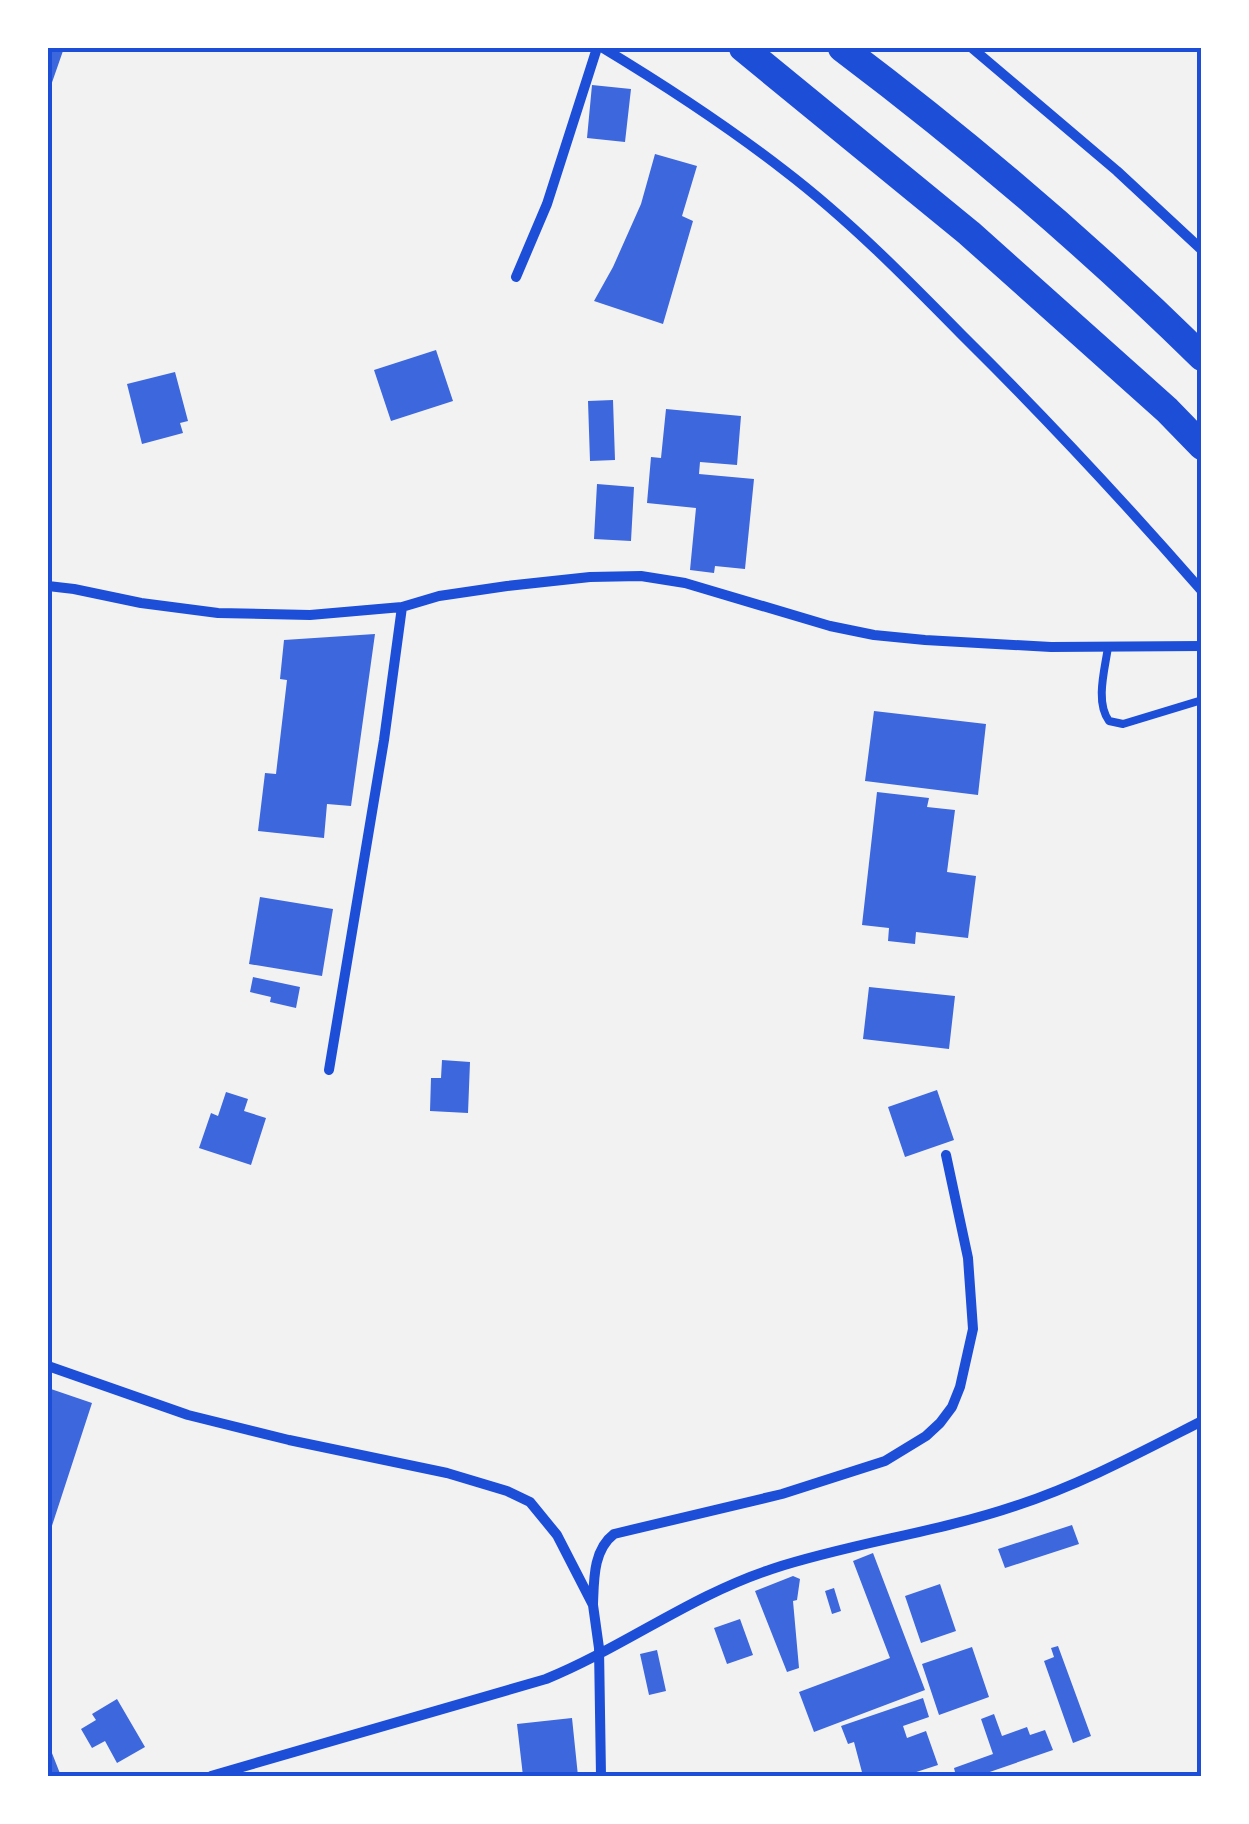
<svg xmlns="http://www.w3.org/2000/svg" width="1249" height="1824" viewBox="0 0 1249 1824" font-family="Barlow,sans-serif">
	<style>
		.building { fill: #3d67dc }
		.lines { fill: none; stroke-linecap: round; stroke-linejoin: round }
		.service { stroke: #1d4ed8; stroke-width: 8 }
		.minor { stroke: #1d4ed8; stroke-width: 10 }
		.motorway { stroke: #1d4ed8; stroke-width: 28 }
		.neatline { fill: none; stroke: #1d4ed8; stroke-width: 4 }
	</style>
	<rect width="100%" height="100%" fill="#f2f2f2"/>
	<path class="building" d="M48,48H64L48,94Z
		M592,85L631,89L625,142L587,138Z
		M655,154L697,166L682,216L693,221L663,324L594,301L613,267L641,204Z
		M436,350L453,401L391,421L374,370Z
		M175,372L188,421L180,423L183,433L142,444L127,384Z
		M613,400L615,460L590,461L588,401Z
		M666,409L741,416L737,465L700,462L699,474L754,479L745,569L715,566L714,573L690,570L696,508L647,503L651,457L661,458Z
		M597,484L634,487L631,541L594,539Z
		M375,634L351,806L327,804L324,838L258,831L265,773L276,774L287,680L280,679L284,640Z
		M874,711L986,724L978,795L865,781Z
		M877,792L929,798L927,807L955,810L947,872L976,876L968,938L916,932L915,944L888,941L889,928L862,925Z
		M260,897L333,909L322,976L249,964Z
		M253,977L300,987L296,1008L270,1002L271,997L250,992Z
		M869,987L955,996L949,1049L863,1039Z
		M442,1060L470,1062L468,1113L430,1111L431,1078H441Z
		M937,1090L954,1140L905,1157L888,1107Z
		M226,1092L248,1099L244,1111L266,1118L251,1165L199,1148L211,1113L218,1116Z
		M48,1388L92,1403L48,1538Z
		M1072,1525L1079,1544L1005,1568L998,1549Z
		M873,1553L925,1690L814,1732L799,1692L890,1658L853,1561Z
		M793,1576L800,1579L797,1600L793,1601L799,1668L787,1672L755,1591Z
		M940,1584L956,1631L921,1643L905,1596Z
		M834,1588L841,1611L832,1614L825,1591Z
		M740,1619L753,1655L727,1664L714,1628Z
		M1058,1646L1091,1736L1073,1743L1044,1661L1054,1657L1051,1648Z
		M972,1647L989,1697L939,1715L922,1664Z
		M657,1650L666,1691L649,1695L640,1654Z
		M923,1698L929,1717L903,1726L907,1738L926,1731L938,1765L904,1776H863L854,1742L848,1744L841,1726Z
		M117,1699L145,1747L117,1763L105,1741L92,1748L81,1729L96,1720L92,1714Z
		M994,1714L1002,1736L1027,1727L1030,1735L1045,1730L1053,1750L978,1776H956L954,1768L993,1754L981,1719Z
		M572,1718L578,1776H523L517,1724Z
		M48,1743L61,1776H48Z"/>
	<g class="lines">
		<path class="service" d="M1108,647C1105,669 1095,702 1109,721L1123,724L1202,700"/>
		<path class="minor" d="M603,48C666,86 727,126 785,171C849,220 906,278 963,336C1046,418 1125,503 1202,591
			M972,48L1117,171L1202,250
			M516,277L547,204L597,48
			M48,586L74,589L141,603L218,613L310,615L402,607L439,596L507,586L590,577L641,576L685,583L830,626L874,635L925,640L1051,647L1202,646
			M329,1070L384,740L402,607
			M48,1366L188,1415L289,1440L447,1473L507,1491L530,1502L557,1535L593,1605L599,1648L601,1776
			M593,1604C594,1580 593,1550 614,1534L782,1494L885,1461L926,1436L940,1423L952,1407L960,1387L973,1329L968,1258L946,1155
			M211,1776L546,1679C624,1647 692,1595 772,1569C851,1543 935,1533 1015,1506C1080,1485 1141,1452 1202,1421"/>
		<path class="motorway" d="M743,48L969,233L1167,410L1202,446
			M842,48C968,143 1089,246 1202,357"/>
	</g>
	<rect width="1249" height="1824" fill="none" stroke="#ffffff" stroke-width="100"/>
	<rect x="50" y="50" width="1149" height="1724" class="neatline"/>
</svg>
